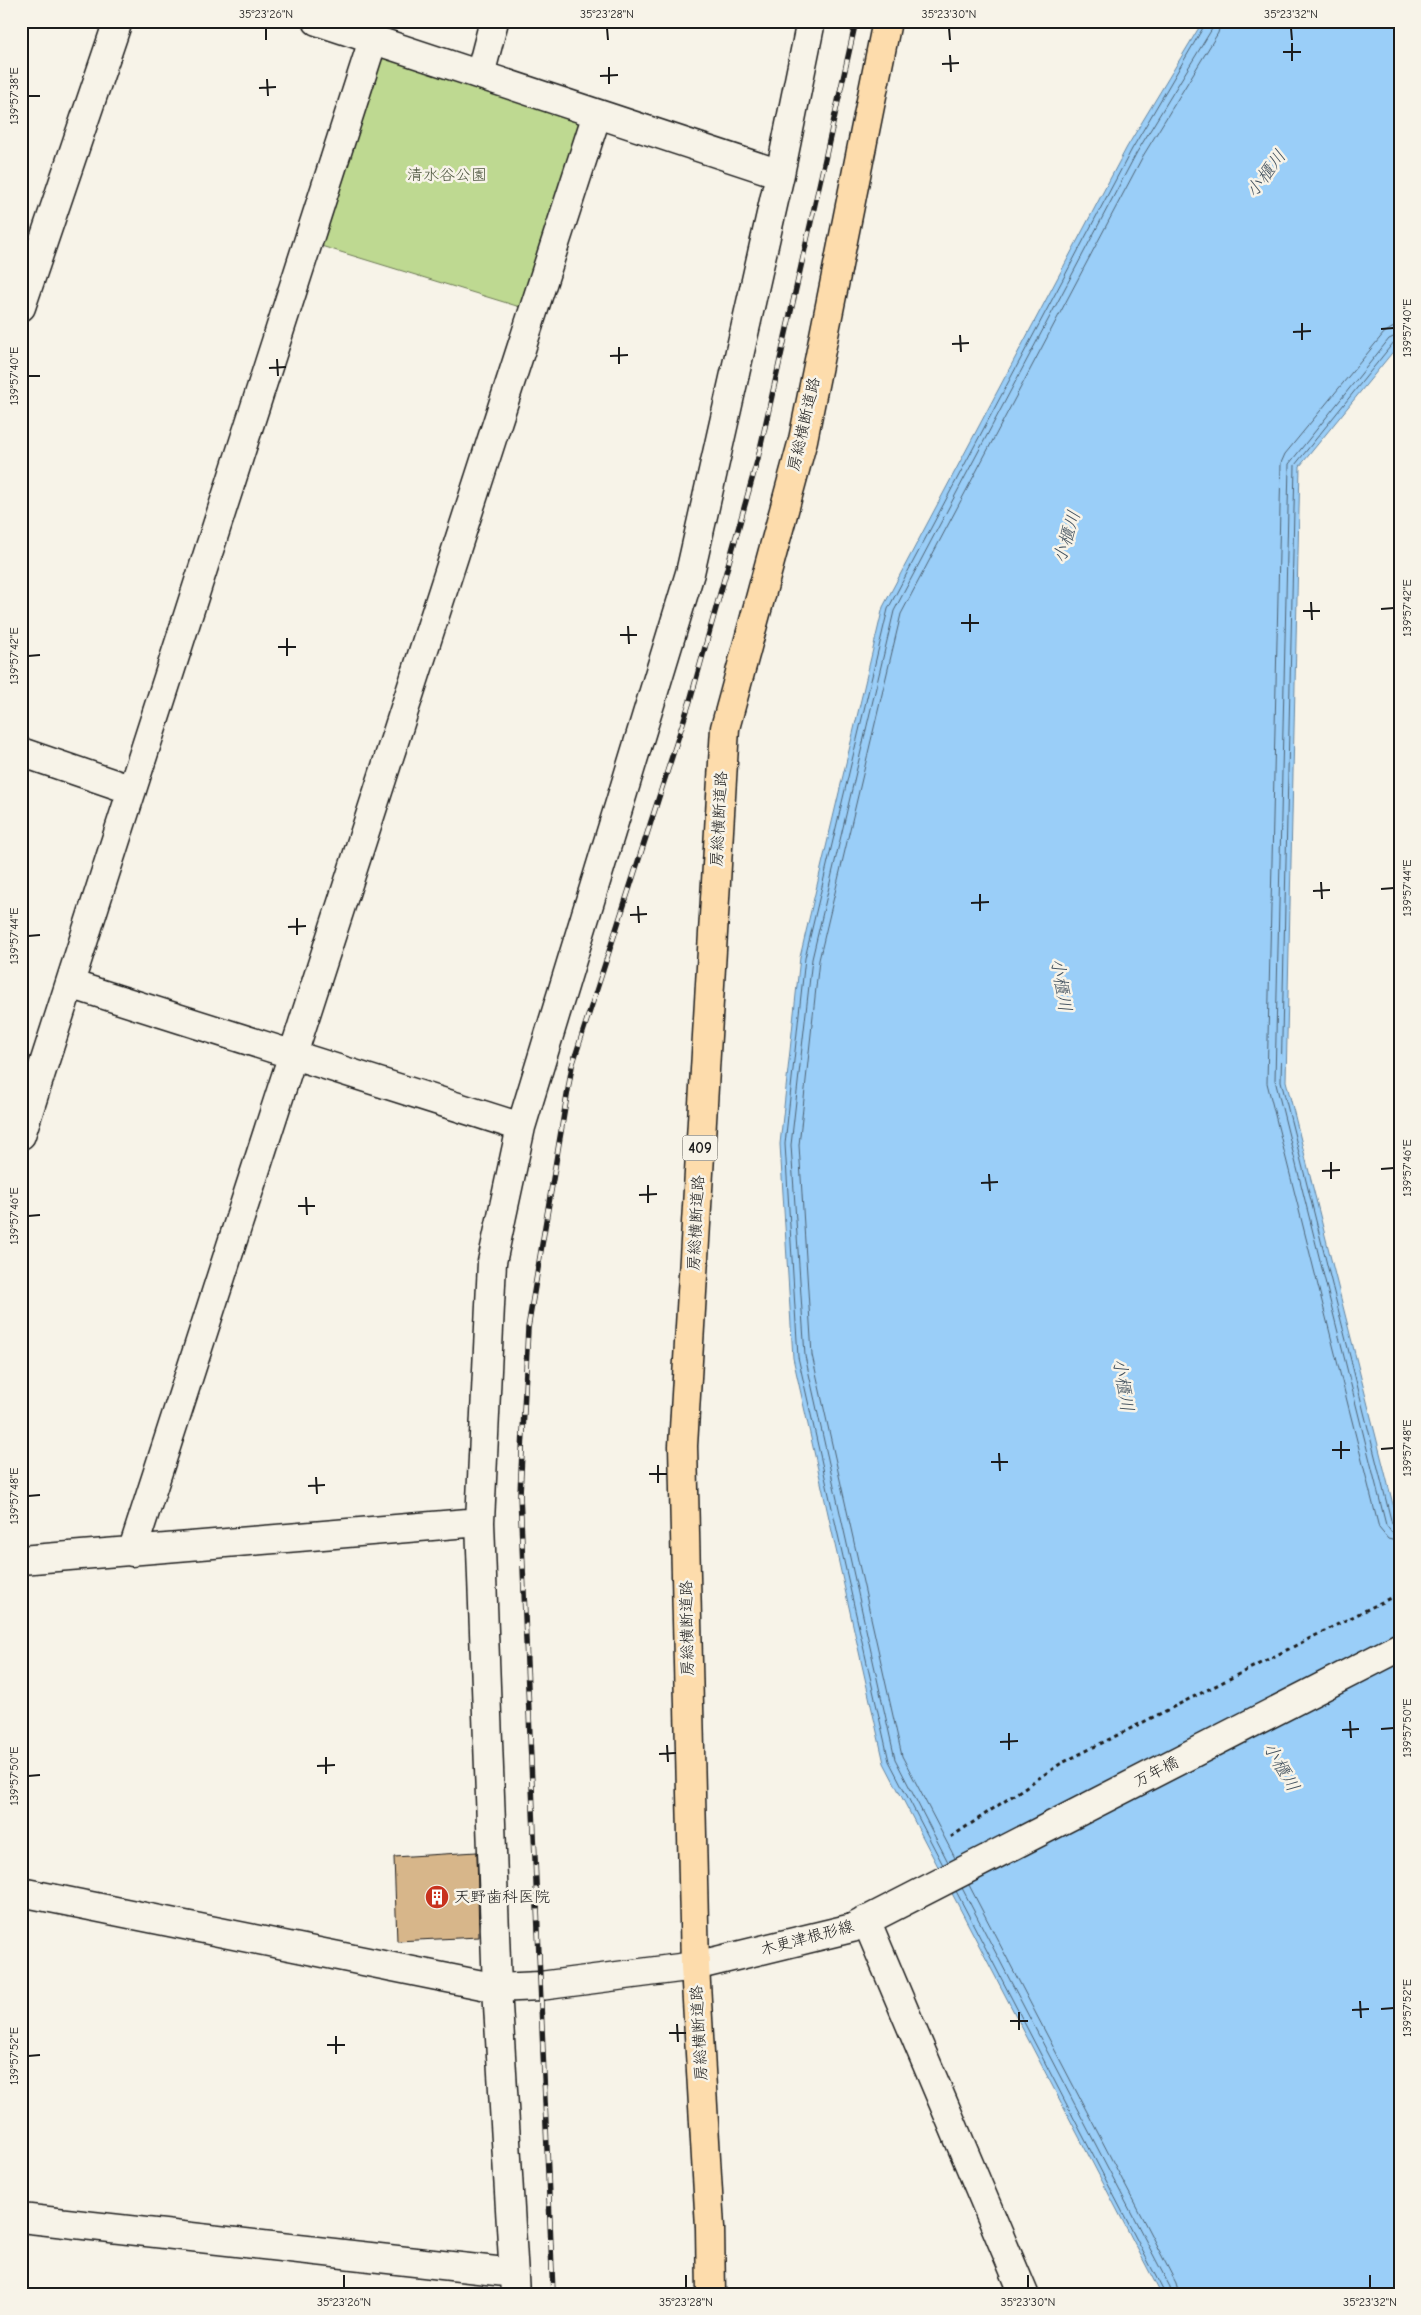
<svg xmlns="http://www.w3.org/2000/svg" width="1421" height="2315" viewBox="0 0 1421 2315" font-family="'Comic Neue','Klee One',sans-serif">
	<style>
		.green { fill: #bed991; stroke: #6d7a56 }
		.water { fill: #9acef8; stroke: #6887a0 }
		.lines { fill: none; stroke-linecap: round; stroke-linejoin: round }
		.shore { stroke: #4e6374; stroke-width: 1 }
		.building { fill: #d7b68a; stroke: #1c1c1c }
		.street-casing { stroke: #1c1c1c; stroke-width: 31 }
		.secondary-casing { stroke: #1c1c1c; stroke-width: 31 }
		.highway-casing { stroke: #1c1c1c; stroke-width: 31 }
		.path { stroke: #1c1c1c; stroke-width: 3; stroke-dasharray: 4 4; stroke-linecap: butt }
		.street { stroke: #f7f3e8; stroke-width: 28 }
		.secondary { stroke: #f7f3e8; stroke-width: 28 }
		.highway { stroke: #fddcac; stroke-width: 28 }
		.rail-casing { stroke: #1c1c1c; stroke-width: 5.5 }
		.rail { stroke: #f7f3e8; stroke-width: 4; stroke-dasharray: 11; stroke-linecap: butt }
		.ticks { fill: none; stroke: #1c1c1c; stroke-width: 2 }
		.labels { text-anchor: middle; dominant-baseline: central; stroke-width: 5; stroke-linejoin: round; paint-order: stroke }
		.shield { fill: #f7f3e8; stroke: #5e5c59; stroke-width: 1 }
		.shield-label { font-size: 15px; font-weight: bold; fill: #1c1c1c }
		.park-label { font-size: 16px; fill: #4d553f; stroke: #f7f3e8 }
		.street-label { font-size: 16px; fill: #1c1c1c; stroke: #f7f3e8 }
		.poi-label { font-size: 16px; fill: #1c1c1c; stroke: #f7f3e8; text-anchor: start }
		.water-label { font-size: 18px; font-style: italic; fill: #42515e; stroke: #f7f3e8 }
		.neatline { fill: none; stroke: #1c1c1c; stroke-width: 2 }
		.ticks-label { font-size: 12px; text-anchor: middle; fill: #1c1c1c }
	</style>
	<rect width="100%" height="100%" fill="#f7f3e8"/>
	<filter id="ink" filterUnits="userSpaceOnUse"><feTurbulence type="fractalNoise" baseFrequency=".02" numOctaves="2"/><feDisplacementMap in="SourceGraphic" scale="10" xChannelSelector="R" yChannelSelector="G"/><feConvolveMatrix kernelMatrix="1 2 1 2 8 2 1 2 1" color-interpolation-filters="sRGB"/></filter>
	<g filter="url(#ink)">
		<path class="green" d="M373,40L597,114L533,311L308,242Z"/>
		<path class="water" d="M1203,21H1400V343L1300,466L1286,1081L1400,1532V2294H1161L884,1763L793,1358L780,1144L800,957L883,607L1127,147Z"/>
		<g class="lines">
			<path class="shore" d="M1400,326L1392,328L1384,333L1285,454L1281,463L1267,1083L1379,1528L1388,1539L1400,1542
				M1400,334L1389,339L1289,464L1275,1080L1386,1525L1392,1533L1400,1535
				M1400,340L1394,342L1295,465L1281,1081L1392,1524L1400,1528
				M955,1858L902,1756L812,1355L799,1145L819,960L901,614L1143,156L1218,33L1221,21
				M948,1862L895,1759L805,1356L791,1145L812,959L894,611L1137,152L1212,29L1213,21
				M943,1865L889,1761L798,1357L785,1144L805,958L888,609L1132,149L1207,21
				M969,1885L1176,2283L1179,2294
				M962,1888L1170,2287L1171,2294
				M956,1891L1165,2294"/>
		</g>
		<path class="building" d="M477,1852L479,1937L397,1941L394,1857Z"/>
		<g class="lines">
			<g class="street-casing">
				<path id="street" d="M317,21L780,174
					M480,75L494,21
					M21,752L132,790
					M70,984L521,1127
					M21,1135L373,40
					M132,1552L597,114
					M21,1560L480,1522
					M866,1920L1024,2294
					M21,2218L514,2273
					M515,2294L497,1988L480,1522L492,1262L521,1127L690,573L780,174L811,21"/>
			</g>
			<g class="secondary-casing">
				<path id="secondary" d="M21,307L118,21
					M21,1892L497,1988L540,1986L695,1966L852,1928L1400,1647"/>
			</g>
			<g class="highway-casing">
				<path id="highway" d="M711,2294L710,2228L695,1966L683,1446L725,728L803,440L887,21"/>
			</g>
			<path class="path" d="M951,1837L1060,1764L1400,1593"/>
			<use href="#street" class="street"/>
			<use href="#secondary" class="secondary"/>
			<use href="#highway" class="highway"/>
			<g class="rail-casing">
				<path id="rail" d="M553,2294L520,1494L528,1328L572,1066L690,701L758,458L856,21"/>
			</g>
			<use href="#rail" class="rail"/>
		</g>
	</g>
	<path class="ticks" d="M266,28V40M607,28L608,40M949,28L950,40M1291,28L1292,40M1292,43V61M1283,52H1301M950,55L951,72M942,64L959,63M609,67V84M600,76L618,75M267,79L268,96M259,88L276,87M28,96H40M1302,323V340M1381,329L1394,328M1293,332L1311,331M960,335L961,352M952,344L969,343M619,347V364M610,356L628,355M277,359L278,376M269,368L286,367M28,376H40M1311,602L1312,620M1381,609L1394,608M1303,611H1320M970,614V632M961,623H979M628,626L629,644M620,635H637M287,638V656M278,647H296M28,656L40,655M1321,882L1322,899M1381,889L1394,888M1313,891L1330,890M980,894V911M971,903L989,902M638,906L639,923M630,915L647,914M297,918V935M288,927L306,926M28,936L40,935M1331,1162V1179M1381,1169L1394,1168M1322,1171L1340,1170M989,1174L990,1191M981,1183L998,1182M648,1185V1203M639,1195L657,1194M306,1197L307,1215M298,1206H315M28,1216L40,1215M1341,1441V1459M1381,1449L1394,1448M1332,1450H1350M999,1453L1000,1471M991,1462H1008M658,1465V1483M649,1474H667M316,1477L317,1494M308,1486L325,1485M28,1496L40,1495M1350,1721L1351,1738M1381,1729L1394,1728M1342,1730L1359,1729M1009,1733V1750M1000,1742L1018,1741M667,1745L668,1762M659,1754L676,1753M326,1757V1774M317,1766L335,1765M28,1776L40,1775M1360,2001L1361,2018M1381,2009L1394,2008M1352,2010L1369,2009M1019,2012V2030M1010,2021H1028M677,2024L678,2042M669,2033H686M336,2036V2054M327,2045H345M28,2056L40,2055M344,2275V2288M686,2275V2288M1028,2275V2288M1370,2275V2288"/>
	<defs>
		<g id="building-disc" transform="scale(1.25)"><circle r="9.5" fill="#c8321e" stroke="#f7f3e8"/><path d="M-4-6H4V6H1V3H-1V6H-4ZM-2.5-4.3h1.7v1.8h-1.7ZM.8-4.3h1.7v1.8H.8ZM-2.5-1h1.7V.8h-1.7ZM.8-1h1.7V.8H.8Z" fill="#fff"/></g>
	</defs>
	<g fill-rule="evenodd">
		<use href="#building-disc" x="437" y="1897"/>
	</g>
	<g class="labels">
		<rect class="shield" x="682.5" y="1135.5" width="35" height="25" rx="4"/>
		<g class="shield-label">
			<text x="700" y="1148">409</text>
		</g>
		<g class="park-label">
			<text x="447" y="175">清水谷公園</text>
		</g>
		<g class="street-label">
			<text transform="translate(804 424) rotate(-77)">房総横断道路</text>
			<text transform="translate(719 819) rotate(-87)">房総横断道路</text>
			<text transform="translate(696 1223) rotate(-87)">房総横断道路</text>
			<text transform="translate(687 1628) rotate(-91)">房総横断道路</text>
			<text transform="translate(1156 1772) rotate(-27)">万年橋</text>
			<text transform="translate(807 1938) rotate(-15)">木更津根形線</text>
			<text transform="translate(699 2033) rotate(-93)">房総横断道路</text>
		</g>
		<g class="poi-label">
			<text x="454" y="1897">天野歯科医院</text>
		</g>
		<g class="water-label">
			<text transform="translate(1266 174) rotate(-53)">小櫃川</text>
			<text transform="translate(1067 537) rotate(-73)">小櫃川</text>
			<text transform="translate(1061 985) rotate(81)">小櫃川</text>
			<text transform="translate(1123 1385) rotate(81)">小櫃川</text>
			<text transform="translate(1281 1767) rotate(60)">小櫃川</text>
		</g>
	</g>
	<rect width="1421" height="2315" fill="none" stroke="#f7f3e8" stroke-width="55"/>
	<rect x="28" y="28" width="1366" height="2260" class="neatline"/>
	<g class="ticks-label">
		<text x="266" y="18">35°23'26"N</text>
		<text x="607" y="18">35°23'28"N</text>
		<text x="949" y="18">35°23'30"N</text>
		<text x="1291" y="18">35°23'32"N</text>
		<text transform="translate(14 96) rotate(-90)" y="4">139°57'38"E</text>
		<text transform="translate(1407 328) rotate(-90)" y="4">139°57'40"E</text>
		<text transform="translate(14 376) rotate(-90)" y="4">139°57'40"E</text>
		<text transform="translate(1407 608) rotate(-90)" y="4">139°57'42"E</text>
		<text transform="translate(14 656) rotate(-90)" y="4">139°57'42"E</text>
		<text transform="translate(1407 888) rotate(-90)" y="4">139°57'44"E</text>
		<text transform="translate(14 936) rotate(-90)" y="4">139°57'44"E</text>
		<text transform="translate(1407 1168) rotate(-90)" y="4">139°57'46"E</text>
		<text transform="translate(14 1216) rotate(-90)" y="4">139°57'46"E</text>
		<text transform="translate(1407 1448) rotate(-90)" y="4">139°57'48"E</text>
		<text transform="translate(14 1496) rotate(-90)" y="4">139°57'48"E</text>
		<text transform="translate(1407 1728) rotate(-90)" y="4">139°57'50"E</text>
		<text transform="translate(14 1776) rotate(-90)" y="4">139°57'50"E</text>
		<text transform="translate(1407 2008) rotate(-90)" y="4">139°57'52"E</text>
		<text transform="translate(14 2056) rotate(-90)" y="4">139°57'52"E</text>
		<text x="344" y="2306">35°23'26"N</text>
		<text x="686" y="2306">35°23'28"N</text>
		<text x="1028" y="2306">35°23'30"N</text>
		<text x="1370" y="2306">35°23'32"N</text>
	</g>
</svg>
